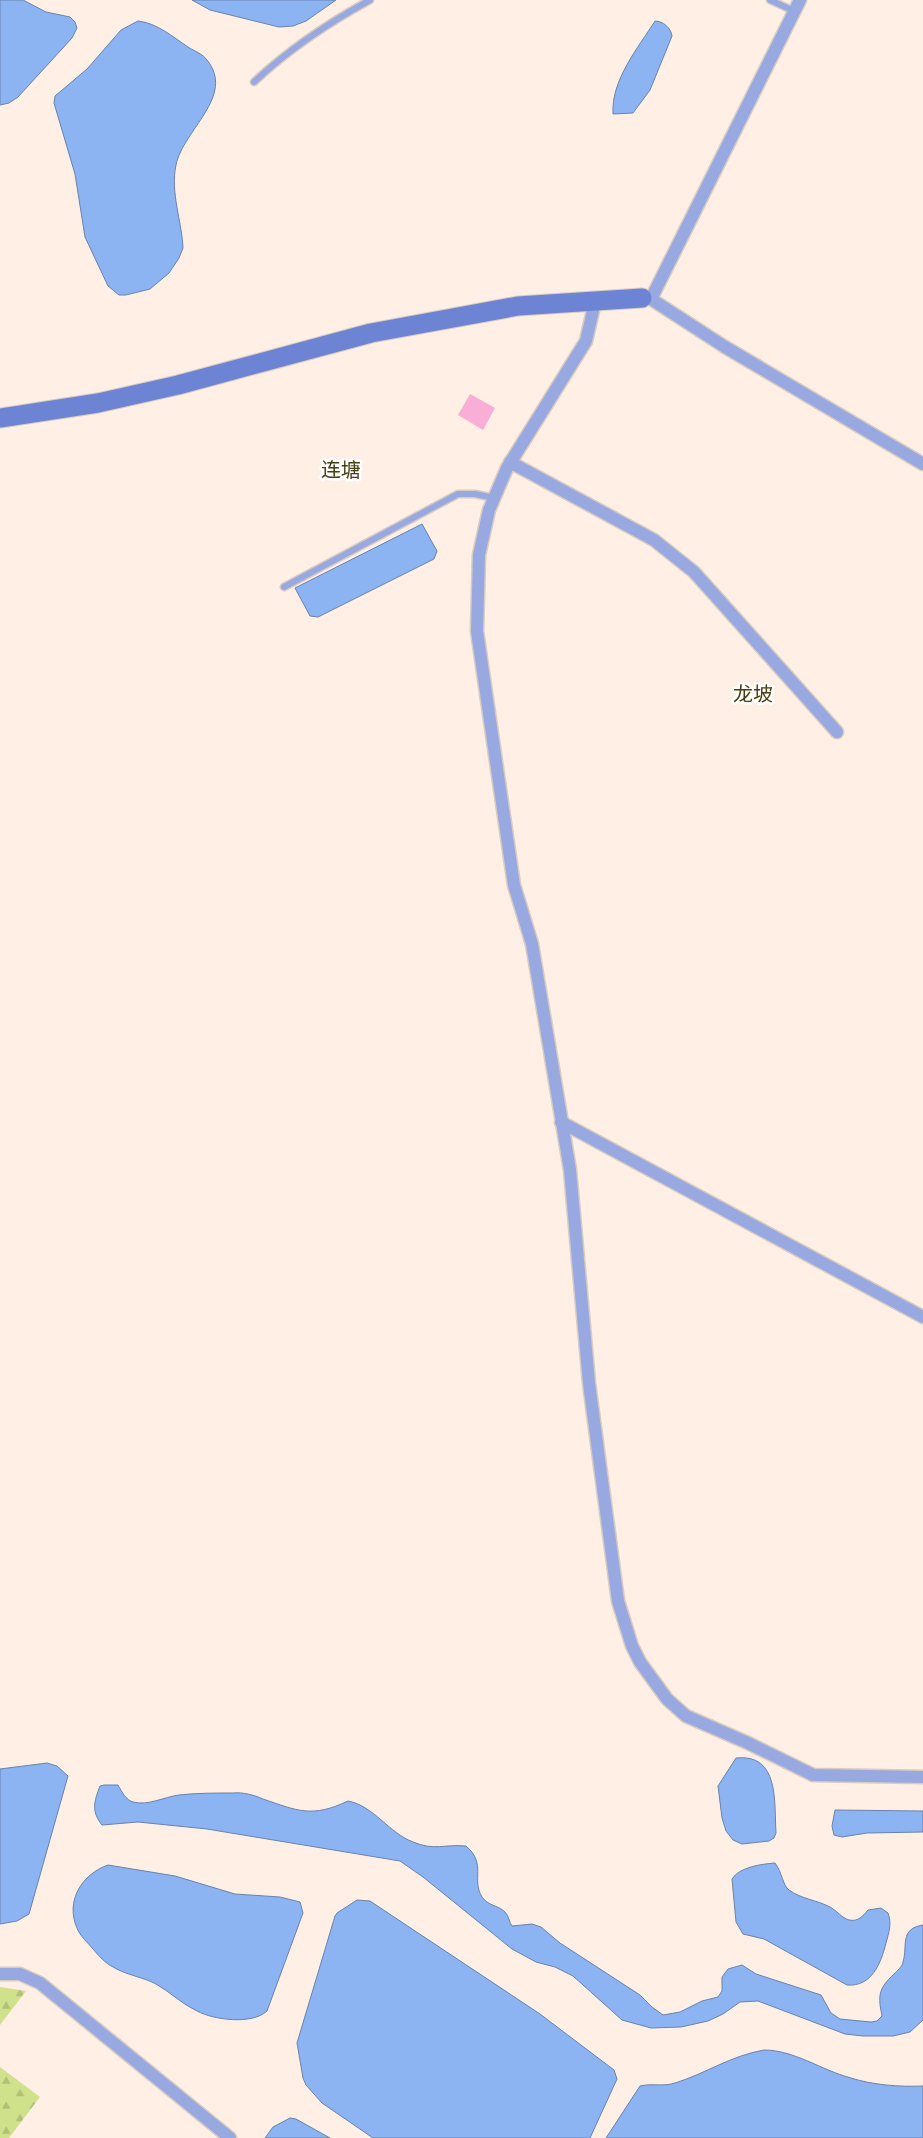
<svg xmlns="http://www.w3.org/2000/svg" width="923" height="2138" viewBox="0 0 923 2138" font-family="'PT Serif','Noto Sans SC',serif">
	<style>
		.forest { fill: url(#forest-firs) }
		.water { fill: #8db4f2; stroke: #6882ac }
		.building { fill: #f8aed7 }
		.lines { fill: none; stroke-linecap: round; stroke-linejoin: round }
		.lane-casing { stroke: #d9cbc1; stroke-width: 9 }
		.street-casing { stroke: #d9cbc1; stroke-width: 15 }
		.secondary-casing { stroke: #d9cbc1; stroke-width: 21 }
		.lane { stroke: #97a9e0; stroke-width: 6 }
		.street { stroke: #97a9e0; stroke-width: 12 }
		.secondary { stroke: #6d83d4; stroke-width: 19 }
		.labels { text-anchor: middle; dominant-baseline: central; stroke-width: 5; stroke-linejoin: round; paint-order: stroke }
		.quarter-label { font-size: 20px; fill: #473d14; stroke: #fff }
	</style>
	<defs>
		<pattern id="forest-firs" width="22" height="20" patternUnits="userSpaceOnUse" patternTransform="scale(1.25)"><rect width="22" height="20" fill="#cfe28b"/><path d="M5 1l3.5 6h-7zM16 11l3.5 6h-7z" fill="#b1c177"/></pattern>
	</defs>
	<rect width="100%" height="100%" fill="#ffefe4"/>
	<path class="forest" d="M0,1987L26,1991L0,2025Z
		M0,2067L40,2097L9,2138H0Z"/>
	<path class="water" d="M0,0H23L46,12L70,17L75,22L77,28L72,38L18,97L9,103L0,105Z
		M192,0H336L306,21L293,26L279,27L210,10Z
		M138,21C157,23 173,37 188,47C194,51 203,54 207,60C236,96 183,130 176,165C170,192 182,222 183,248L179,258L169,273L150,289L126,295H119L108,286L85,237L75,174L54,103L55,96L87,69L121,30Z
		M655,21C663,21 671,28 672,36L650,90L633,113L613,114C611,80 638,48 655,21Z
		M422,524L437,551L434,559L318,617L310,616L295,588Z
		M736,1758C780,1753 774,1803 776,1833L774,1838L769,1841L742,1844L733,1840L726,1831L722,1818L718,1786Z
		M47,1763L57,1766L68,1776L29,1914L17,1921L0,1924V1769Z
		M104,1785H118C122,1792 126,1800 133,1802C148,1806 164,1797 179,1795C196,1793 215,1793 233,1793C243,1792 254,1795 263,1799C298,1811 312,1818 348,1801C374,1806 389,1833 413,1842C435,1851 444,1844 466,1846C487,1864 471,1879 482,1897C488,1906 498,1905 505,1912C509,1916 509,1922 512,1926L532,1924L541,1927L560,1943L640,1995L652,2007L663,2015L680,2012L702,2001L718,1997L722,1991V1977L728,1969L742,1965L756,1974L821,1995L831,2013L840,2019L871,2022L877,2021L882,2016C878,1996 878,1989 894,1974C897,1971 902,1967 903,1962C908,1945 899,1929 923,1925V2020L910,2032L893,2036H863L845,2034L758,2001L740,2002L723,2014L708,2021L681,2027L651,2028L622,2020L573,1976L555,1967L536,1962L512,1949L423,1877L400,1861L207,1829L138,1822L102,1825C91,1811 94,1802 100,1786Z
		M835,1810L923,1811V1832L867,1833L842,1837L834,1835L832,1826Z
		M775,1863C782,1872 783,1886 789,1890C801,1899 817,1900 830,1907C836,1910 842,1918 849,1920C858,1922 863,1916 868,1910L881,1908L888,1913C892,1924 889,1932 886,1943C881,1963 872,1987 847,1985L764,1939L743,1934L736,1922L732,1879C739,1867 762,1864 775,1863Z
		M108,1865L175,1876L235,1894L280,1897L300,1902L303,1913L267,2011C252,2025 214,2020 197,2011C182,2004 170,1992 156,1984C143,1977 126,1975 113,1967C105,1963 99,1956 93,1949C88,1943 80,1936 77,1928C65,1901 82,1874 108,1865Z
		M357,1900L370,1901L540,2014L614,2070L617,2079L590,2138H373L322,2103L306,2085L303,2078L297,2043L335,1916L337,1913Z
		M764,2050C794,2050 821,2070 851,2078C873,2085 899,2087 923,2086V2138H606L640,2086C652,2083 663,2087 675,2083C707,2073 730,2056 764,2050Z
		M290,2118L296,2119L330,2138H265L273,2127Z"/>
	<path class="building" d="M470,394L495,408L483,430L458,415Z"/>
	<g class="lines">
		<g class="lane-casing">
			<path id="lane" d="M770,0L794,11
				M254,82C289,49 328,23 370,0
				M284,587L458,494H475L494,498"/>
		</g>
		<g class="street-casing">
			<path id="street" d="M644,298L651,299L725,347L923,464
				M651,299L800,0
				M595,302L586,341L507,468L489,510L479,555L477,631L514,885L532,944L570,1170L589,1383L618,1601L632,1646L640,1662L667,1699L686,1716L748,1743L813,1775L923,1777
				M510,462L654,540L694,572L837,732
				M561,1122L923,1317
				M0,1974H20L40,1983L230,2138"/>
		</g>
		<g class="secondary-casing">
			<path id="secondary" d="M0,418L98,403L178,385L371,333L518,306L642,298"/>
		</g>
		<use href="#lane" class="lane"/>
		<use href="#street" class="street"/>
		<use href="#secondary" class="secondary"/>
	</g>
	<g class="labels">
		<g class="quarter-label">
			<text x="341" y="469">连塘</text>
			<text x="753" y="693">龙坡</text>
		</g>
	</g>
</svg>
